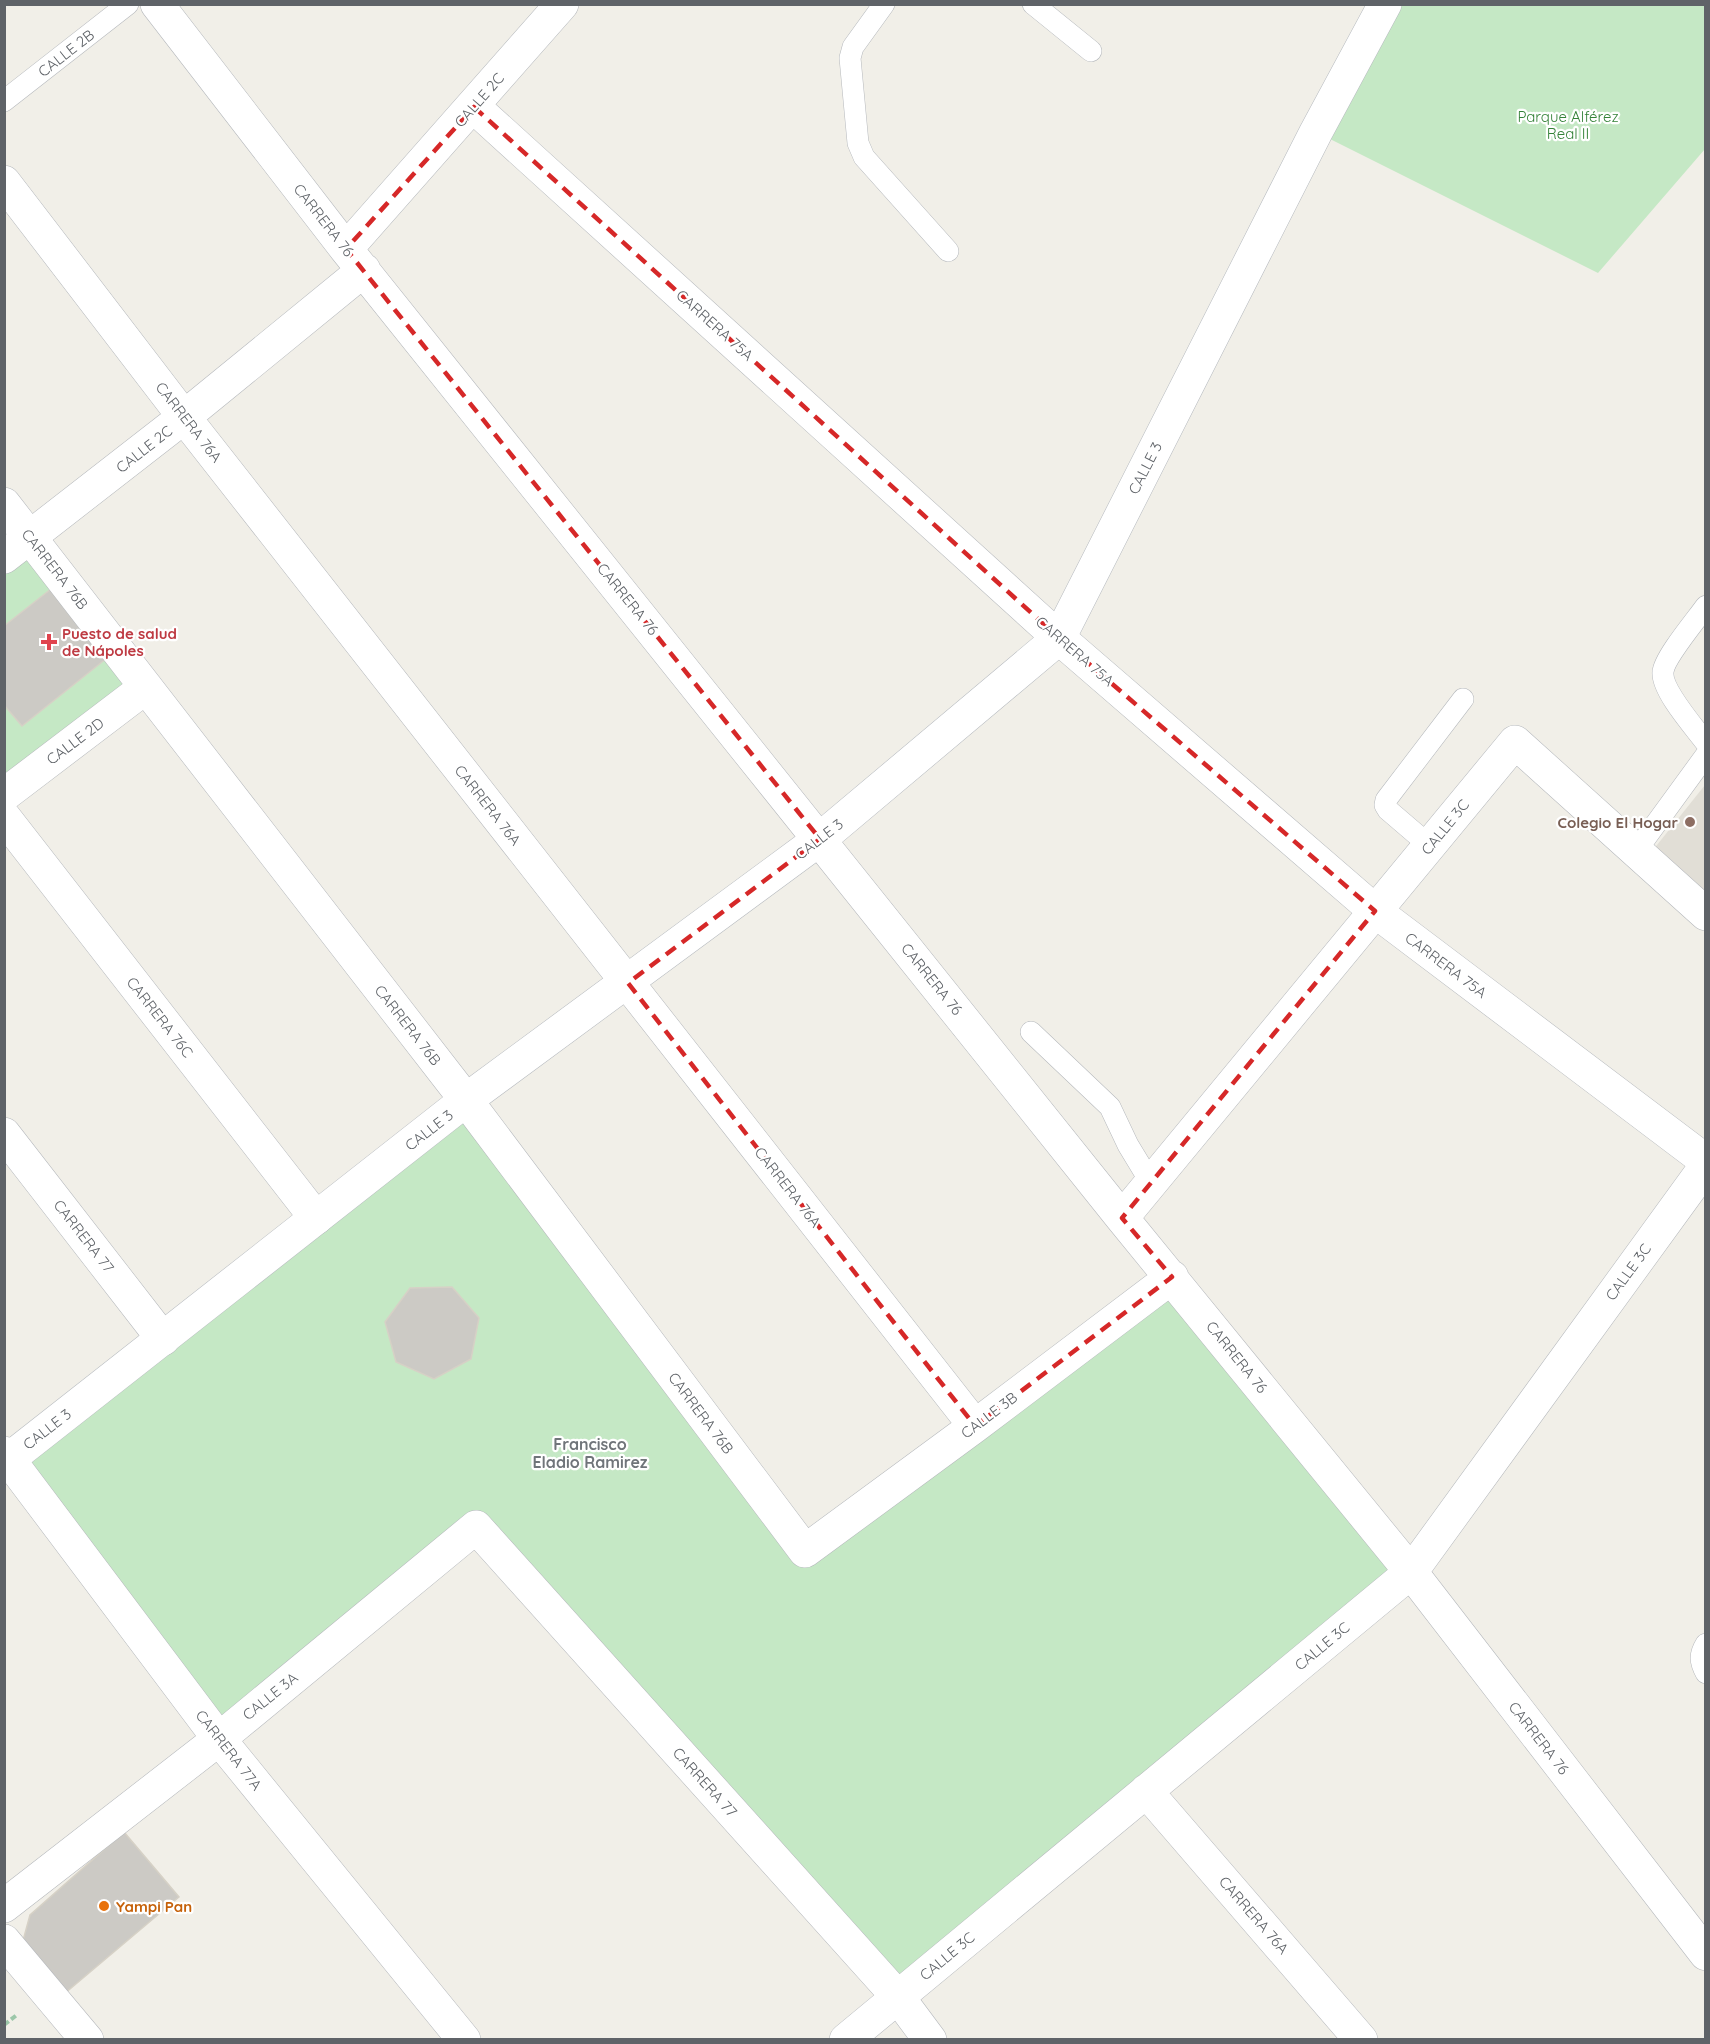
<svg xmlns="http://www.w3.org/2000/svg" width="1710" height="2044" viewBox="0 0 1710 2044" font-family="Quicksand,sans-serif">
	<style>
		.education { fill: #e1ded6 }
		.green { fill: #c5e8c5 }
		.building { fill: #cccac5; stroke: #d6d1c6; stroke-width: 1.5 }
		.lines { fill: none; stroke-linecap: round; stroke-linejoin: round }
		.lane-casing { stroke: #b5b8bc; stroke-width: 22 }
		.street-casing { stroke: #b5b8bc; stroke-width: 34 }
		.secondary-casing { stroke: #b6babf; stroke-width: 34 }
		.path { stroke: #9cc7a9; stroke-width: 4; stroke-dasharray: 6 3; stroke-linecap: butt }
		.lane { stroke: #fff; stroke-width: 21 }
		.street { stroke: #fff; stroke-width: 33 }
		.secondary { stroke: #fff; stroke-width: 33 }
		.marked { fill: none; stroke: #d62828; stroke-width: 4.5; stroke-dasharray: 12 8; stroke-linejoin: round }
		.health-dot { fill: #e0444e; stroke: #fff; stroke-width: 2 }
		.education-dot { fill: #8d6e63; stroke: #fff; stroke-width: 2 }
		.food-dot { fill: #e8710a; stroke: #fff; stroke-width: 2 }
		.labels { text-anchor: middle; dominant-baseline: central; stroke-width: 4.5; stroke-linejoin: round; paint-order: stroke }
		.street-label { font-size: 15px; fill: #5f6368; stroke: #fff }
		.park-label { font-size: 15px; fill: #348238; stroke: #fff }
		.health-label { font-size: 15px; font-weight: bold; fill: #be3a42; stroke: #fff; text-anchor: start }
		.education-label { font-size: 15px; font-weight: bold; fill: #785e54; stroke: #fff; text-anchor: end }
		.food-label { font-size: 15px; font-weight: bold; fill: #c56008; stroke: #fff; text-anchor: start }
		.neighbourhood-label { font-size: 16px; font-weight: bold; fill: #70757a; stroke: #fff }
	</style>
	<rect width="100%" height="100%" fill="#f1efe8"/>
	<path class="education" d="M1705,785V914L1645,860Z"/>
	<path class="green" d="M1385,5H1705V149L1598,273L1316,132Z
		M31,537L146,687L5,795V557Z
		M466,1100L805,1551L1172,1277L1411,1572L898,1997L476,1528L219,1739L9,1459Z"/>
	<path class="building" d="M51,589L107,658L22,726L4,705V626Z
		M452,1287L479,1318L471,1359L434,1379L396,1362L385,1322L410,1288Z
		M124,1832L179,1897L64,1994L21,1948L30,1915Z"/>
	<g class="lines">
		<g class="lane-casing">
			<path id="lane" d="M884,4L853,47L850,58L858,143L864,157L948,251
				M1033,4L1091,51
				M4,101L128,4
				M1706,606C1696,620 1664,658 1663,672C1661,690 1695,728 1706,743
				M1430,846L1388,810L1385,805L1386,800L1463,699
				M1636,851L1706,755
				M1031,1032L1110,1107L1128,1145L1151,1183
				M1706,1644C1699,1655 1700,1662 1706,1673"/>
		</g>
		<g class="street-casing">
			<path id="street" d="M157,4L346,249L1122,1218L1411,1572L1706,1954
				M474,107L1059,638L1375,911L1706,1161
				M4,182L184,417L975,1426
				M346,249L562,4
				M4,504L466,1100L805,1551L975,1426L1172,1277
				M4,557L184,417L364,270
				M4,795L146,687
				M4,817L316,1218
				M4,1134L163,1339
				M1122,1218L1515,742L1706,914
				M4,1453L219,1739L464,2040
				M1146,1791L1361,2040
				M4,1906L219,1739L476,1527L898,1997L930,2040
				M4,1941L87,2040
				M846,2040L1411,1572L1706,1166"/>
		</g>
		<g class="secondary-casing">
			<path id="secondary" d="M4,1463L466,1100L820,839L1059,638L1316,132L1385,4"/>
		</g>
		<path class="path" d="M4,2025L18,2014"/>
		<use href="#lane" class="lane"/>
		<use href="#street" class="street"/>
		<use href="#secondary" class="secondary"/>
	</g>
	<path class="marked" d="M474,107L1059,638L1375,911L1122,1218L1172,1277L975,1426L628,983L820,839L346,249Z"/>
	<path class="health-dot" d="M46 633h6v6h6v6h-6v6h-6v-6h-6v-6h6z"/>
	<circle class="education-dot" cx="1690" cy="822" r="6"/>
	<circle class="food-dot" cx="104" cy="1906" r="6"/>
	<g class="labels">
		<g class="street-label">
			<text transform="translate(66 53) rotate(-38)">CALLE 2B</text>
			<text transform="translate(479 100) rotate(-49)">CALLE 2C</text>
			<text transform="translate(324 220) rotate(52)">CARRERA 76</text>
			<text transform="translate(715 325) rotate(42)">CARRERA 75A</text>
			<text transform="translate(189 422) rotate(52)">CARRERA 76A</text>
			<text transform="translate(144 449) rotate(-38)">CALLE 2C</text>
			<text transform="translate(1145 468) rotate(-63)">CALLE 3</text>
			<text transform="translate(55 569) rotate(52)">CARRERA 76B</text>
			<text transform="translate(628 599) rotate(51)">CARRERA 76</text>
			<text transform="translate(1075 651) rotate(41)">CARRERA 75A</text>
			<text transform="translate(75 741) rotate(-37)">CALLE 2D</text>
			<text transform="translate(488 805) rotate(52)">CARRERA 76A</text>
			<text transform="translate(1445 827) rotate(-51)">CALLE 3C</text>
			<text transform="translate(819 839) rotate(-38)">CALLE 3</text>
			<text transform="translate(1446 965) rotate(37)">CARRERA 75A</text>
			<text transform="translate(932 979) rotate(51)">CARRERA 76</text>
			<text transform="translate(160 1017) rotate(52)">CARRERA 76C</text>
			<text transform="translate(408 1025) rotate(52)">CARRERA 76B</text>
			<text transform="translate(429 1130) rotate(-38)">CALLE 3</text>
			<text transform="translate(788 1187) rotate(52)">CARRERA 76A</text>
			<text transform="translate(84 1236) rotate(52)">CARRERA 77</text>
			<text transform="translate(1628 1272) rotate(-54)">CALLE 3C</text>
			<text transform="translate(1237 1357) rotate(51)">CARRERA 76</text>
			<text transform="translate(701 1413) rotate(53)">CARRERA 76B</text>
			<text transform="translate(989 1415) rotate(-37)">CALLE 3B</text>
			<text transform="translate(47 1429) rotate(-38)">CALLE 3</text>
			<text transform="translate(1322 1646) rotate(-40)">CALLE 3C</text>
			<text transform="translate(270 1696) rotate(-39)">CALLE 3A</text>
			<text transform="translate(1539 1738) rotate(52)">CARRERA 76</text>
			<text transform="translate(229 1750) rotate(52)">CARRERA 77A</text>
			<text transform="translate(705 1782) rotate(48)">CARRERA 77</text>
			<text transform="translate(1254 1915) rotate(49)">CARRERA 76A</text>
			<text transform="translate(947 1956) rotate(-40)">CALLE 3C</text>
		</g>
		<g class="park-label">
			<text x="1568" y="116">Parque Alférez<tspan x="1568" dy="17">Real II</tspan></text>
		</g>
		<g class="health-label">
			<text x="62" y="633">Puesto de salud<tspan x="62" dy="17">de Nápoles</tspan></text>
		</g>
		<g class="education-label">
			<text x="1678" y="822">Colegio El Hogar</text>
		</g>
		<g class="food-label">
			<text x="116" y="1906">Yampi Pan</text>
		</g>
		<g class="neighbourhood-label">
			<text x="590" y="1444">Francisco<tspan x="590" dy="18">Eladio Ramirez</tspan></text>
		</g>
	</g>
	<rect width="1710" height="2044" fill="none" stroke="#5f6368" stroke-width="12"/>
</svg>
